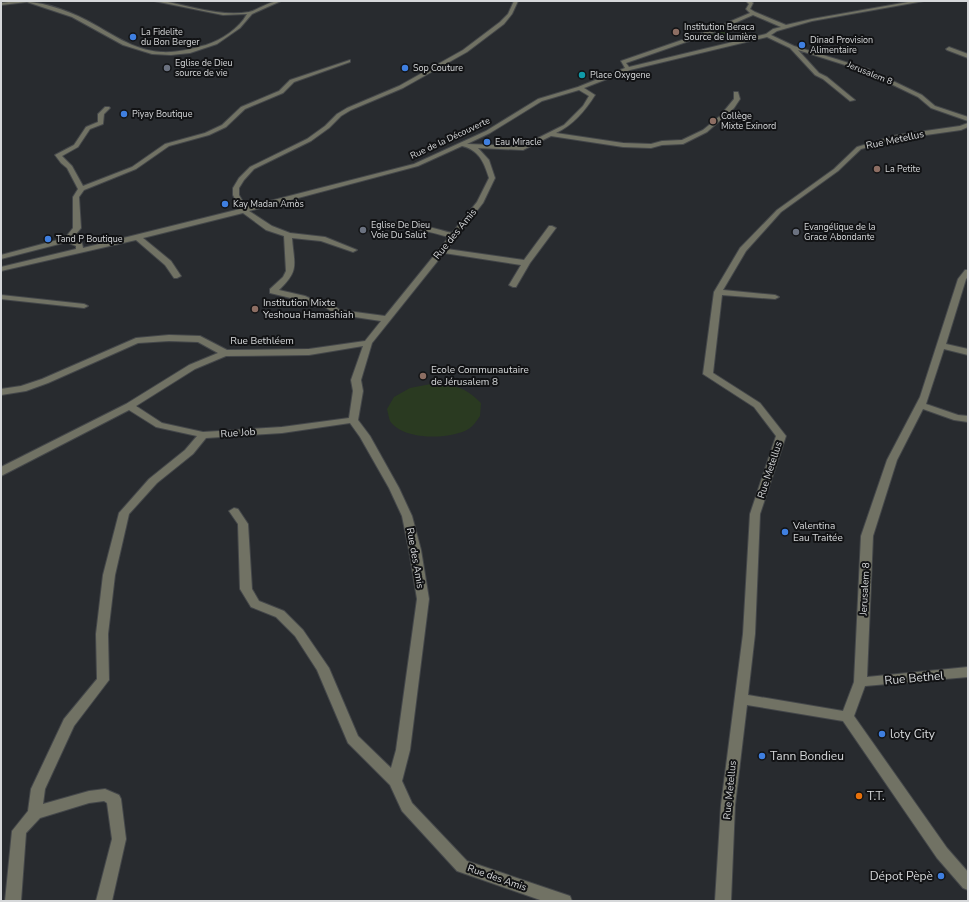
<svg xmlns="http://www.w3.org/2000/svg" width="969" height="902" viewBox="0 0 969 902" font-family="'Nunito Sans',sans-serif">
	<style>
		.green { fill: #2a3a21 }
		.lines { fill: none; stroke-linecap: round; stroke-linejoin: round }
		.minor-casing { stroke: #44474a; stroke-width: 2 }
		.minor { fill: #717264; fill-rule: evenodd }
		.education-dot { fill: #8d6e63; stroke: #121315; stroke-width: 1.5 }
		.shop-dot { fill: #3f7fe0; stroke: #121315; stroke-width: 1.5 }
		.worship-dot { fill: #6b7280; stroke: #121315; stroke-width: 1.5 }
		.culture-dot { fill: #0f9aa8; stroke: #121315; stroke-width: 1.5 }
		.food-dot { fill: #e8710a; stroke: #121315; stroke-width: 1.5 }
		.labels { text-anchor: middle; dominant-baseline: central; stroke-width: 4; stroke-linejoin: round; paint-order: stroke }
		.far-poi-label { font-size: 9px; fill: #d6d8da; stroke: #121315; text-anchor: start }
		.far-street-label { font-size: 9px; fill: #d6d8da; stroke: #121315 }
		.street-label { font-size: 10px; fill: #d6d8da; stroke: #121315 }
		.poi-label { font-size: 10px; fill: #d6d8da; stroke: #121315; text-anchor: start }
		.near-street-label { font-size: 12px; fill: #d6d8da; stroke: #121315 }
		.near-poi-label { font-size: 12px; fill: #d6d8da; stroke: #121315; text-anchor: start }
	</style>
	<rect width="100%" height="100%" fill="#282b2f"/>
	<path class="green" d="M722,31L738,35L720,41L703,37Z
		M431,384C454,385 464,386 481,403L480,416C477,420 474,425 470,428C453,440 403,441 390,421C389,418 388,413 387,409L394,397L410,388Z"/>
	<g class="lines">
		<g class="minor-casing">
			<path id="minor" d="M16,1C39,1 65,9 86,20C111,33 132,50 161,52C176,53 191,49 206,45C221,40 239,29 247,14L223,15L154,1H163C190,6 221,17 249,12C260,9 269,1 281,1L252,14L240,28L217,44L190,53L171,55L152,54L123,45L72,17L27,2L1,5V3Z
				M514,1H518L512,14L504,24L467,52L403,88L351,110L341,116L329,128L311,141L254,169L244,180L239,188V195L246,207L414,164L486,131L538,99L578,87L625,68L621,61L708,31L750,13L746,9L749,4L746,1H751L753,3L750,9L755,12L786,25L812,19L914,1H924L812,21L777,31L771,35L794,46L868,69L922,95L935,106L968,117V121L931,108L918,97L864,71L798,50L819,73L827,77L855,100L850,101L823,79L815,75L790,48L767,37L630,70L584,88L595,95C585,111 573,125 556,133L623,143L651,144L662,141L682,140L703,130L720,116L734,99V92H738L740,99L734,108L707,132L683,144L662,145L651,148L623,147L551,136L523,150L478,148L489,160L495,178L483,203L447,249L524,260L549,226H552L556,228L530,263L516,287H513L509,285L521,265L444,253L372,343L361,380L363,391L358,420L370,436L399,488L412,516L421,550L429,599L410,750L402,781L412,803L467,861L570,896L572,901H543L457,871L402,811L390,785L348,743L317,670L295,636L276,617L251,607L240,589L238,524L229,511L234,508L238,509L248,524L252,589L259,601L284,611L303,630L329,668L358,736L391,768L396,750L417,599L409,550L402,516L389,488L360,437L350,423L282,433L206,438L193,454L157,483L129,514L115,575L108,634L109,680L74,726L45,789L43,804L89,791L105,789L119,795L121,799L126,839L112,901H96L112,839L107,803L104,801L89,803L40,818L26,833L21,901H5L12,831L28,811L31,789L64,719L97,679L96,634L103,575L119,513L149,479L185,450L197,436L156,427L129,410L1,476V467L126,404L189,365L218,353L198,342L169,341L138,343L48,383L26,391L1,395V389L21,386L42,379L136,338L169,335L200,336L227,350L309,349L365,341L381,321L335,314L325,307L313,306L299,300L270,293V289L283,277L286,271L284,236L266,230L243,213L143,238L171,261L181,276L177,278H174L165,265L136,240L1,271V267L76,249V246L67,242L1,259V255L65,238L73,228V197L78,189L67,168L61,163L55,155L74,145L86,127L98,122V114L105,107H109L110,108L104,114L103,124L90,129L78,147L62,156L72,166L83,186L132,167L165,144L205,133L222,125L241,107L279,91L290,80L350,60V62L294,82L283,93L245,109L226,127L209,135L169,146L136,169L84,190L79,197L81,228L72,239L82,243L83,248L240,209L233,195V188L239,178L250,167L307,139L325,126L337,114L347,108L399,86L463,50L500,22L508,14ZM753,15L781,27L773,29L766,34L629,67L626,63L712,33ZM579,90L589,96L583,106L564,125L522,146L467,144L490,133L542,101ZM462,146C479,150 484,162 489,178L477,202L452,233C433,228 393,215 376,228L380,230C404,224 426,231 449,237L385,316L340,310L330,303L318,302L305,296L279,290C300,270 294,265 292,238L321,241L353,252L357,250L325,237L290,233L272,226L249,211L418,166ZM363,346L351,380L353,391L349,418L282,427L203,432L162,423L136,406L195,369L226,356L309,355Z
				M949,47L968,54V58L947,50L946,49Z
				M968,123V127L961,130L898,139L861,149L838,171L781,212L746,251L723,290L775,295L779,297L775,299L722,295L713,373L760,403L786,436L760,514L755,634L748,695L843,711L854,682L861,536L887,460L920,397L958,279L965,270H968V277L966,279L946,344L968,349V355L944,349L926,404L958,415L968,416V422L954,420L923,409L897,460L873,536L867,677L968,667V677L865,686L854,716L947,848L968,872V890L963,888L937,858L843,721L747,705L735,805L731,901H715L721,805L743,634L750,514L776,436L754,407L703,374L714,292L740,248L777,210L834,169L857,147L897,135L960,126Z
				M1,295L84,304L88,306L84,308L1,299Z"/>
		</g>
		<use href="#minor" class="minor"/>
	</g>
	<g class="education-dot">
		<circle cx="676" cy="32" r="4"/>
		<circle cx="713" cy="121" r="4"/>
		<circle cx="877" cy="169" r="4"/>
		<circle cx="255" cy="309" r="4"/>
		<circle cx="423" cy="376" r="4"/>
	</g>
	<g class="shop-dot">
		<circle cx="133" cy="37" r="4"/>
		<circle cx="802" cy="45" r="4"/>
		<circle cx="405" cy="68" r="4"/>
		<circle cx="124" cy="114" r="4"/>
		<circle cx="487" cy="142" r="4"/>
		<circle cx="225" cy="204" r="4"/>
		<circle cx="48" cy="239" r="4"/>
		<circle cx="785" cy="532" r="4"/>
		<circle cx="882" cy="734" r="4"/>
		<circle cx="762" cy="756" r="4"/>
		<circle cx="941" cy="876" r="4"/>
	</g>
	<g class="worship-dot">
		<circle cx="167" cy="68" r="4"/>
		<circle cx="363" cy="230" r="4"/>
		<circle cx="796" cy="232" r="4"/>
	</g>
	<circle class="culture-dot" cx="582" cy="75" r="4"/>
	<circle class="food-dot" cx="859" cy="796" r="4"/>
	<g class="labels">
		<g class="far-poi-label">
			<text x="684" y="27">Institution Beraca<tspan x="684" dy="10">Source de lumière</tspan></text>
			<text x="141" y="32">La Fidelite<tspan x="141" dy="10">du Bon Berger</tspan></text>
			<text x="810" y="40">Dinad Provision<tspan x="810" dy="10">Alimentaire</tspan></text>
			<text x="175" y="63">Eglise de Dieu<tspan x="175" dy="10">source de vie</tspan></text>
			<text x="413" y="68">Sop Couture</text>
			<text x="590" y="75">Place Oxygene</text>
			<text x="132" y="114">Piyay Boutique</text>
			<text x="721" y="116">Collège<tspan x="721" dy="10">Mixte Exinord</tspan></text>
			<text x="495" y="142">Eau Miracle</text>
			<text x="885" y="169">La Petite</text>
			<text x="233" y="204">Kay Madan Amòs</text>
			<text x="371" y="225">Eglise De Dieu<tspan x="371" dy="10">Voie Du Salut</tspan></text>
			<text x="804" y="227">Evangélique de la<tspan x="804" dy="10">Grace Abondante</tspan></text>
			<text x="56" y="239">Tand P Boutique</text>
		</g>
		<g class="far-street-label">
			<text transform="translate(870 73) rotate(22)">Jerusalem 8</text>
			<text transform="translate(450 138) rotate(-25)">Rue de la Découverte</text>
		</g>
		<g class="street-label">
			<text transform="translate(895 140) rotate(-12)">Rue Metellus</text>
			<text transform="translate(455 234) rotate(-51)">Rue des Amis</text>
			<text x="262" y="341">Rue Bethléem</text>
			<text transform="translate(238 433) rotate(-4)">Rue Job</text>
			<text transform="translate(770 470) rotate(-72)">Rue Metellus</text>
			<text transform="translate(415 558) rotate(80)">Rue des Amis</text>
			<text transform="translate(865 589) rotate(-87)">Jerusalem 8</text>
			<text transform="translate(730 790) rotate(-84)">Rue Metellus</text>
			<text transform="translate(497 878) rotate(19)">Rue des Amis</text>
		</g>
		<g class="poi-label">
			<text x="263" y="303">Institution Mixte<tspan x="263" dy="12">Yeshoua Hamashiah</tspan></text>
			<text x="431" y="370">Ecole Communautaire<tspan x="431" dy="12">de Jérusalem 8</tspan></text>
			<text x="793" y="526">Valentina<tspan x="793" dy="12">Eau Traitée</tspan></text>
		</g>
		<g class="near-street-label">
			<text transform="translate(914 678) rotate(-5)">Rue Bethel</text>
		</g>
		<g class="near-poi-label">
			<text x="890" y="734">loty City</text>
			<text x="770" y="756">Tann Bondieu</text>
			<text x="867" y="796">T.T.</text>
			<text x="933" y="876" text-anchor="end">Dépot Pèpè</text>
		</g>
	</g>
	<rect width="969" height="902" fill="none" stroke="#d6d8da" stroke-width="4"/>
</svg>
